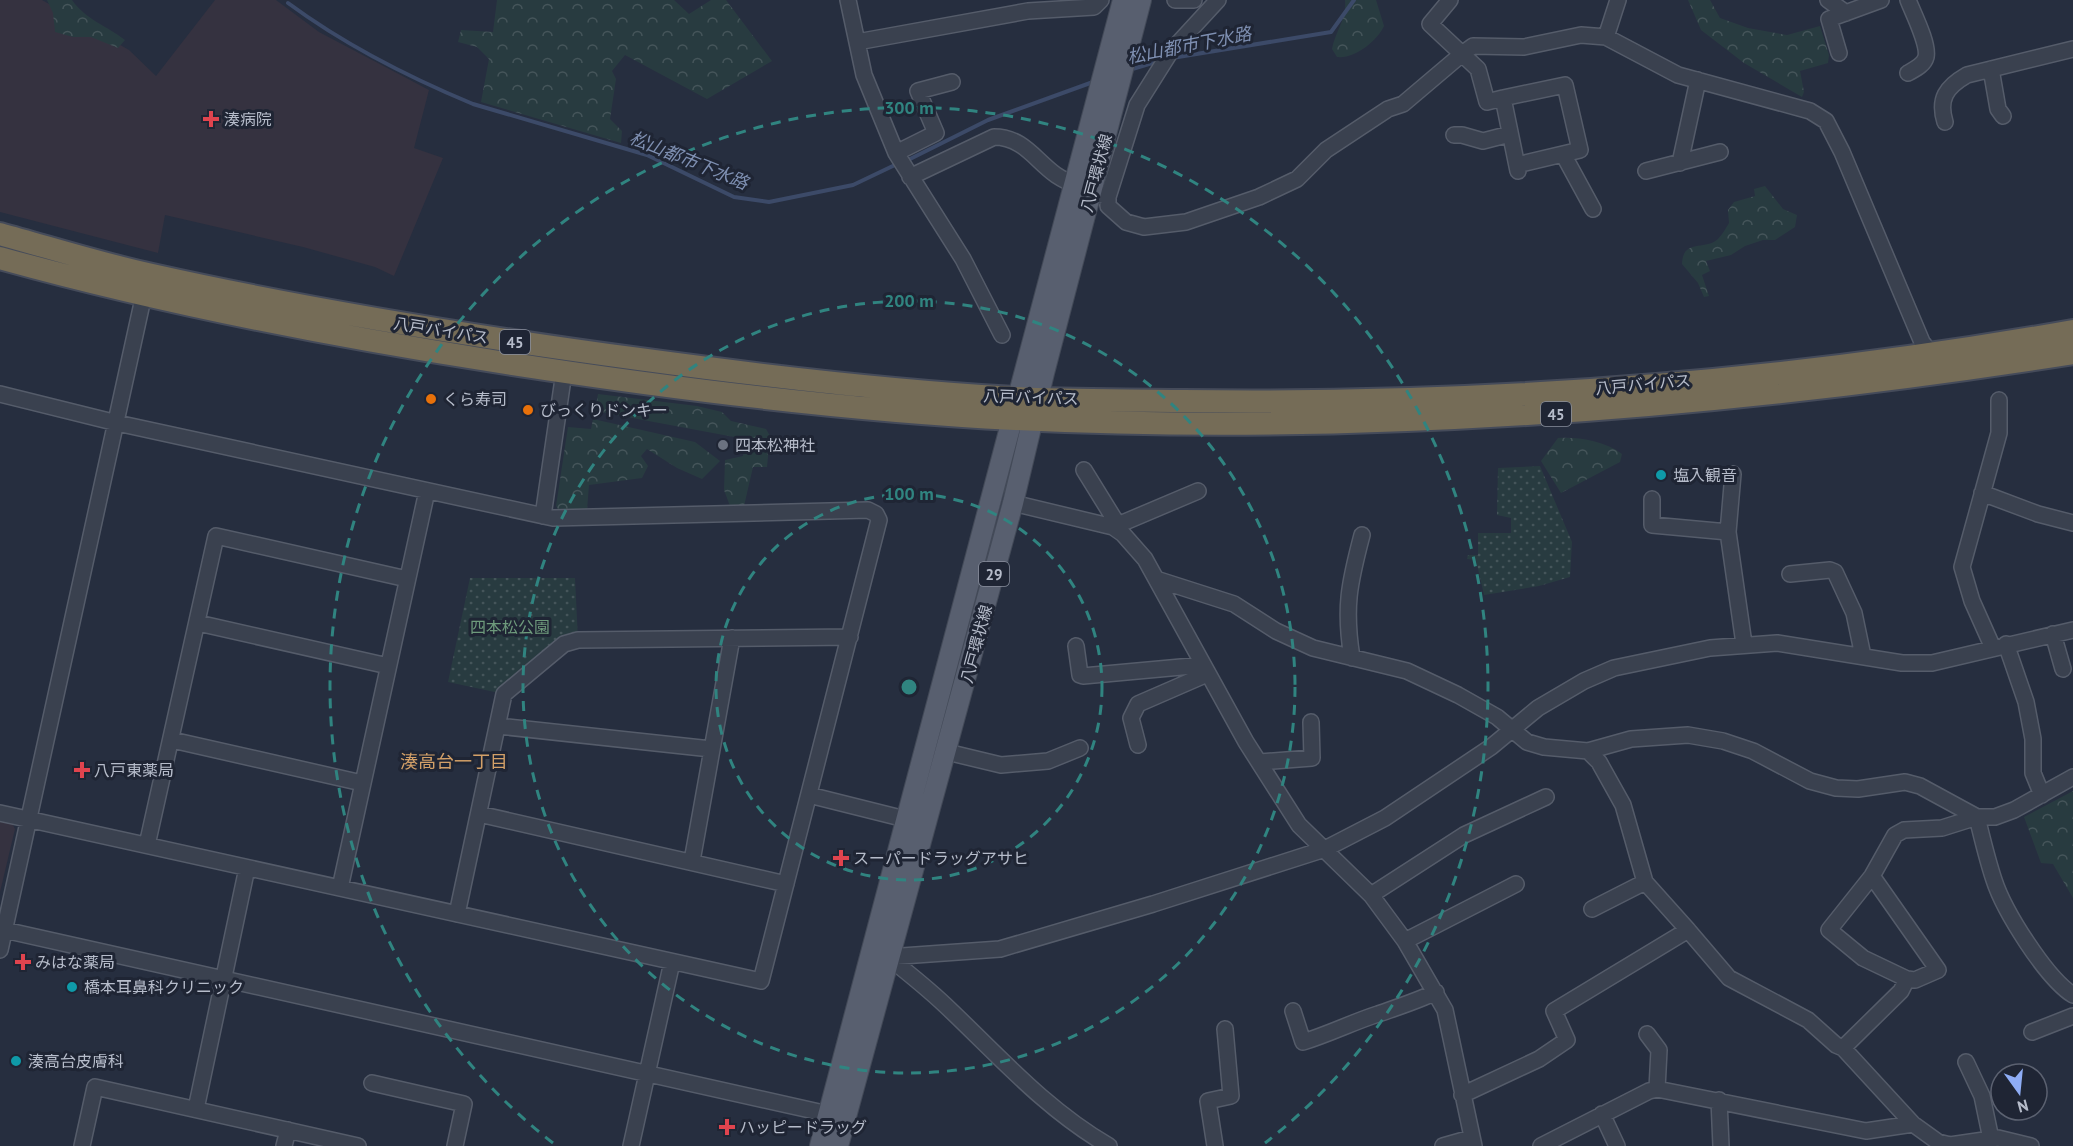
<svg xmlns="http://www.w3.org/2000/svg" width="2073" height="1146" viewBox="0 0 2073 1146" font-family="'PT Sans','Noto Sans JP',sans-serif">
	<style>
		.medical { fill: #353240 }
		.grass { fill: url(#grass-dots) }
		.forest { fill: url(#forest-crowns) }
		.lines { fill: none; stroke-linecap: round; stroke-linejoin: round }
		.stream { stroke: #3c4a68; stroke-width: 4 }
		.minor-casing { stroke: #555c6a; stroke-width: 18 }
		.major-casing { stroke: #434a58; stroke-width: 22 }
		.highway-casing { stroke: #454b5a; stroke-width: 26 }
		.minor { stroke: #3a414f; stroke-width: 15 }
		.major { stroke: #585f6f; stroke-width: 20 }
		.highway { stroke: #756c57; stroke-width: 22 }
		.ring { fill: none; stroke: #308480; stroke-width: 3; stroke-dasharray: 10 8 }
		.health-dot { fill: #e0444e; stroke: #1f2534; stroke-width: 2 }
		.food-dot { fill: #e8710a; stroke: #1f2534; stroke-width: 2 }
		.worship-dot { fill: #6b7280; stroke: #1f2534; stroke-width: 2 }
		.culture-dot { fill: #0f9aa8; stroke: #1f2534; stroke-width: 2 }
		.labels { text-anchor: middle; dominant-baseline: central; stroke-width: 6; stroke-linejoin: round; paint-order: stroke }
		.shield { fill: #1f2534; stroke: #898f9d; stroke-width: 1.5 }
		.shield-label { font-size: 15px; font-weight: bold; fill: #b6bcca }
		.poi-label { font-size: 16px; fill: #b6bcca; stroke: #1f2534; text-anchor: start }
		.street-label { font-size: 16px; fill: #b6bcca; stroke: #1f2534 }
		.park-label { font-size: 16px; fill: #6e9a7c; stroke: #1f2534 }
		.water-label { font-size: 18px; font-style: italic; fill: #7e8fb1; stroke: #1f2534 }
		.neighbourhood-label { font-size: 18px; fill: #d3a068; stroke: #1f2534 }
		.centre { fill: #308480; stroke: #1f2534; stroke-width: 3 }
		.ring-label { font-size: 18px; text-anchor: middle; font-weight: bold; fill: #308480; stroke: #1f2534; stroke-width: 6; stroke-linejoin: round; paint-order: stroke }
	</style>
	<defs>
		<pattern id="grass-dots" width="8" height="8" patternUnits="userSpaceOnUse" patternTransform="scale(1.5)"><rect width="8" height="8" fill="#283b40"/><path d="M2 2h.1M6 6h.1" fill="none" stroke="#45555a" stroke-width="1.8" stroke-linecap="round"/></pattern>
		<pattern id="forest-crowns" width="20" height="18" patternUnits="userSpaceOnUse" patternTransform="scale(1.5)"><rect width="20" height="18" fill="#283b40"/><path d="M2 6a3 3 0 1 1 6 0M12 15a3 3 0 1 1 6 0" fill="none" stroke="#45555a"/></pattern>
	</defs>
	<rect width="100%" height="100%" fill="#262e3f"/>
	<path class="medical" d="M0,0H42L129,50L156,76L215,0H276L319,32L429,90L414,148L443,158L394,276L375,267L303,247L165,215L158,253L0,212Z
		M0,820L12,823L15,829L0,892Z"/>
	<path class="grass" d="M1540,466L1572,542L1570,577L1539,586L1484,595L1476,560L1467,559L1468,555H1478V533H1511V518L1497,515L1498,468Z
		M470,578H575L578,640L504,694L448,682Z"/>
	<path class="forest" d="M47,0H72C85,19 107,26 125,40L118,48L91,37H73L55,32L53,13Z
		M497,0H674L689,14L711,0H726L772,61L707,99L625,55L612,71L616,79L610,119L622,131L621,143L481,102L489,59L477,47L458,42L461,30L493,32Z
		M1345,0H1376L1384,26C1377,41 1355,59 1337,57L1332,49C1335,32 1347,19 1345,0Z
		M1688,0H1710L1720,18L1748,28L1787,35L1820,26L1829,55L1828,63L1800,71L1804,92L1802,97L1744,63L1701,30Z
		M1765,186L1783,209L1797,215L1795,227L1775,240H1763L1745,246L1731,255L1706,261L1710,271L1702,275L1709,296L1704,297L1698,283L1682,264C1683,238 1705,251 1718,239C1722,235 1726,228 1729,223L1728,210L1734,202L1755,196L1754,189Z
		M598,394L697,406L722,412L731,421L766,429L770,436L767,467H753L744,506H730L724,490L725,460L743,456L745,439L595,411Z
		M593,419L695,442L720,461L702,479L677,468L647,449L641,456L648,466L642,478L589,485L587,510L559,511L556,506L568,427L591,429Z
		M1558,438C1579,437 1605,441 1622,454L1620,462L1561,493L1541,461Z
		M2073,791V898L2053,864L2041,863L2024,817Z"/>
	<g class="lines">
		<path class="stream" d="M288,3C345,45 408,77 473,104L647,155L734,197L769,202L853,185L897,164
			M1172,58L1331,32L1354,0
			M1129,70L1159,61
			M904,162L988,120L1093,82"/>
		<g class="minor-casing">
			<path id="minor" d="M848,0L864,75L896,153L963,259L1002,335
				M1175,0H1194
				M1450,0L1430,24L1462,54L1473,46L1524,47L1581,35L1606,37L1678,75L1810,111L1826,121L1842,152L1922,342L1935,359
				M1828,0L1846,13
				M1908,0C1913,13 1929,44 1926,57C1924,65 1915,69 1908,73
				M1606,37L1618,0
				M857,42L1028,11L1094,7L1101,0
				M1839,53L1829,19L1881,0
				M1991,69L1998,109L2003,116
				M1503,98L1565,85L1580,150L1517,165
				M1945,122C1938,99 1946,87 1967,75L2073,49
				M1454,135H1462L1483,141L1510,134
				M896,153L936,133L918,91L952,82
				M1563,154L1593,209
				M1680,163L1698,80
				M1646,171L1720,152
				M910,177L994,137C1023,137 1034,159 1056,175C1071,185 1090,191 1108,197V206L1126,222L1144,227L1186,222L1259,197L1297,179L1326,150L1388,109L1403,104L1462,54L1478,69L1487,102L1503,98L1518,171
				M1108,197L1137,105L1171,51L1218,0
				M0,394L117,423L553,518L868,510L876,514L879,520L761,981L0,813
				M1084,470L1118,525
				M1733,474L1728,532L1744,644
				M1982,493L2038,514L2073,523
				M1652,499V525L1728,532
				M1013,503L1113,527L1123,534L1145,559L1246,742L1299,825L1371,895L1405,941L1445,1010L1474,1146
				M543,516L564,372
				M1113,527L1198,491
				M1790,574L1830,570L1835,572L1854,613L1863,656
				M1159,580L1234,604L1276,631L1313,648L1407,671L1458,695L1497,717L1527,742L1544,747L1588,751L1631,739L1688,735L1723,741L1753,751L1810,781L1836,788L1858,789L1905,782L1920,786L1977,817C1982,838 1987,859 1994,880C2004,911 2046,978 2073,995
				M198,623L388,666
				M2053,634L2063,669
				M2006,644L2026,702L2033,739V773L2042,795
				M1076,646L1080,675L1083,676L1203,665
				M1993,648L1972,601L1962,567L1999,433V400
				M1352,658C1344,608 1349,584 1362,535
				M498,726L711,749
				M172,740L362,783
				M1138,745L1131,718L1138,704L1207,674
				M947,752L1001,765L1048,761L1080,748
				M1260,762L1312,758L1311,722
				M809,795L905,819
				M479,814L786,884
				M147,845L216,536L407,579
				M692,861L732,638
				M1872,876L1938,970L1915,980L1907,979
				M340,888L427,491
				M1371,895L1464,835L1546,797
				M1592,909L1645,882
				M457,914L504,694L564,644L578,640L850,637
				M0,929L837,1116
				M1688,930L1729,978L1808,1020L1836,1045L1843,1048
				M1405,941L1516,884
				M0,950L146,285
				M888,957L1000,949L1153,904L1325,849L1385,818L1491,747L1538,708L1584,681L1614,668L1710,648L1777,643L1902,663H1932L2073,630
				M888,957C907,972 927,988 945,1005C998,1055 1045,1109 1109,1146
				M1293,1011L1303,1042C1329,1034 1353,1022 1378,1014C1398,1007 1417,1001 1436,992
				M2032,1032L2073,1016
				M1647,1034L1659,1050L1657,1089
				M1966,1062L1982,1096L1991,1139
				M372,1083L464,1104L455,1146
				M1462,1095L1539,1059L1567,1040L1554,1011L1688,930L1645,882L1623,805L1599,762L1588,751
				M1719,1100L1721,1146
				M196,1109L247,868
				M1602,1114L1617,1146
				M1913,1124L1938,1142L1950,1145L1998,1138L2031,1146
				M82,1146L95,1087L358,1146
				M284,1146L288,1130
				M631,1146L672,962
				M1215,1146L1208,1101L1231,1096L1225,1029
				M1443,1146L1471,1138
				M1541,1146L1649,1091L1657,1089L1866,1131L1913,1124L1843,1048L1901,991L1907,979L1863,958L1829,930L1872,876L1895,835L1904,830L1942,828L1977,817H1995L2014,810L2073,777"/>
		</g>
		<g class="major-casing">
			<path id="major" d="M820,1146L1123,0
				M838,1146L1013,503L1044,373L1141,0"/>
		</g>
		<g class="highway-casing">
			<path id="highway" d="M0,234C51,248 101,264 152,275C313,311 476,337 639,359C764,376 889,391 1015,398C1071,401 1128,400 1183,401C1480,405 1781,383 2073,331
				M0,258C162,303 327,335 493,361C666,388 841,410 1015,419C1370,436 1723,408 2073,353"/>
		</g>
		<use href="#minor" class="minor"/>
		<use href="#major" class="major"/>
		<use href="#highway" class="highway"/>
	</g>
	<g class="ring">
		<circle cx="909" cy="687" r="193"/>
		<circle cx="909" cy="687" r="386"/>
		<path d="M553 1143A579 579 0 1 1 1265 1143"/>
	</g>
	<g class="health-dot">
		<path d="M208 110h6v6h6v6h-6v6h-6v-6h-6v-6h6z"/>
		<path d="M79 761h6v6h6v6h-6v6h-6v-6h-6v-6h6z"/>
		<path d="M838 849h6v6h6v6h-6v6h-6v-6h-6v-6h6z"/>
		<path d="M20 953h6v6h6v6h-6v6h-6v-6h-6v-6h6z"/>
		<path d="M724 1118h6v6h6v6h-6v6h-6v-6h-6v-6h6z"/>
	</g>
	<g class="food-dot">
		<circle cx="431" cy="399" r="6"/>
		<circle cx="528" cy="410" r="6"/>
	</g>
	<circle class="worship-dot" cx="723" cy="445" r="6"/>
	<g class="culture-dot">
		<circle cx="1661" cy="475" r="6"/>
		<circle cx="72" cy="987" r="6"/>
		<circle cx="16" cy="1061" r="6"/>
	</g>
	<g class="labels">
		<g class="shield">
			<rect x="500" y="330" width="30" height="24" rx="4.5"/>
			<rect x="1541" y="402" width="30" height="24" rx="4.5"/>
			<rect x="979" y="562" width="30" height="24" rx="4.5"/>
		</g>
		<g class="shield-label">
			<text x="515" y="342">45</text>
			<text x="1556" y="414">45</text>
			<text x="994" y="574">29</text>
		</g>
		<g class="poi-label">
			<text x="224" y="119">湊病院</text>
			<text x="443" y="399">くら寿司</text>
			<text x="540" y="410">びっくりドンキー</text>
			<text x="735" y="445">四本松神社</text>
			<text x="1673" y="475">塩入観音</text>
			<text x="94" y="770">八戸東薬局</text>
			<text x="853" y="858">スーパードラッグアサヒ</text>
			<text x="35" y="962">みはな薬局</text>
			<text x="84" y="987">橋本耳鼻科クリニック</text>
			<text x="28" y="1061">湊高台皮膚科</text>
			<text x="739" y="1127">ハッピードラッグ</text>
		</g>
		<g class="street-label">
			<text transform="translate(1096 173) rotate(-75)">八戸環状線</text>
			<text transform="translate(441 330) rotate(9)">八戸バイパス</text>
			<text transform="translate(1643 384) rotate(-5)">八戸バイパス</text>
			<text transform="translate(1031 397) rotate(2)">八戸バイパス</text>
			<text transform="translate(976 644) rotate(-75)">八戸環状線</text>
		</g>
		<g class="park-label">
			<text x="510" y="627">四本松公園</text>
		</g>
		<g class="water-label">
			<text transform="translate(1189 45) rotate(-11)">松山都市下水路</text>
			<text transform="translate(689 160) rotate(22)">松山都市下水路</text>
		</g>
		<g class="neighbourhood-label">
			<text x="454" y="761">湊高台一丁目</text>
		</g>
	</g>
	<circle cx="909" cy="687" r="9" class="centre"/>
	<g class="ring-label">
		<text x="909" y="114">300 m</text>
		<text x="909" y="307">200 m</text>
		<text x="909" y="500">100 m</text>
	</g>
	<g transform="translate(2019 1092) rotate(165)"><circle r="28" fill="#1f2534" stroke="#5b6170" stroke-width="1.5"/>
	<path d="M0-4.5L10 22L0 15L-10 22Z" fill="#8fadf5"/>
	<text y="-9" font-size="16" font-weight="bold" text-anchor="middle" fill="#b6bcca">N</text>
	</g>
</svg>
